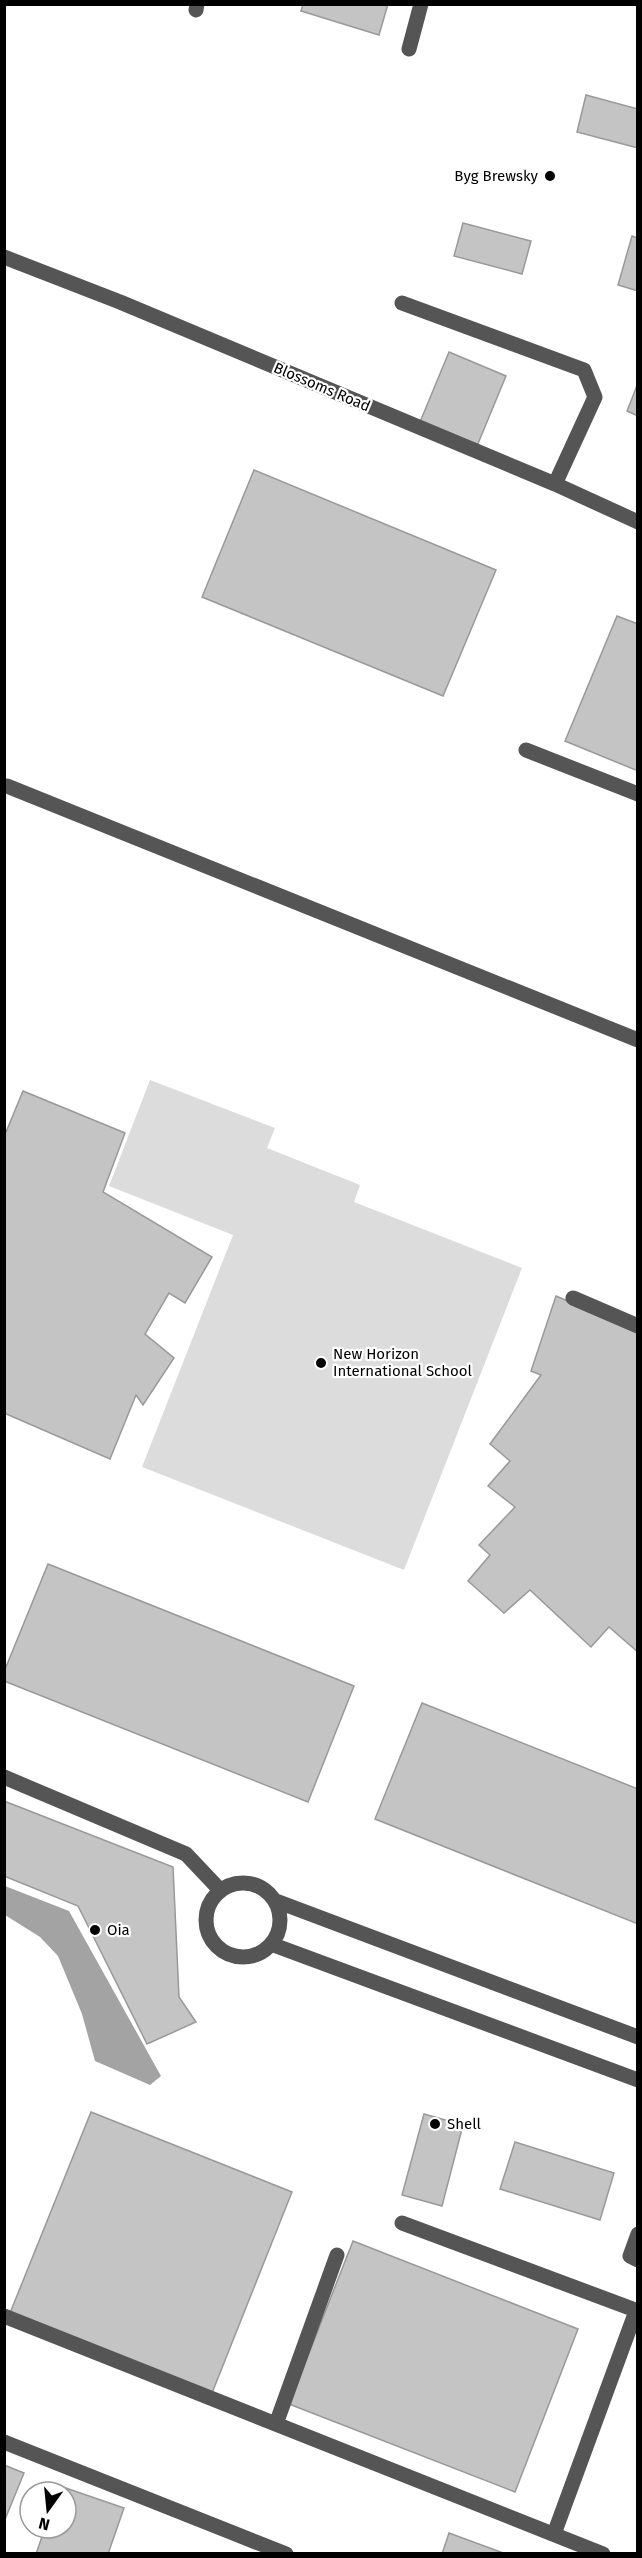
<svg xmlns="http://www.w3.org/2000/svg" width="642" height="2558" viewBox="0 0 642 2558" font-family="'Fira Sans',sans-serif">
	<style>
		.green { fill: #dcdcdc }
		.water { fill: #a3a3a3 }
		.building { fill: #c4c4c4; stroke: #999; stroke-width: 1.5 }
		.lines { fill: none; stroke-linecap: round; stroke-linejoin: round }
		.minor { stroke: #555; stroke-width: 15 }
		.poi-dot { fill: #000; stroke: #fff; stroke-width: 2 }
		.labels { text-anchor: middle; dominant-baseline: central; stroke-width: 4.5; stroke-linejoin: round; paint-order: stroke }
		.poi-label { font-size: 15px; fill: #000; stroke: #fff; text-anchor: start }
		.street-label { font-size: 15px; fill: #000; stroke: #fff }
	</style>
	<rect width="100%" height="100%" fill="#fff"/>
	<path class="green" d="M150,1080L275,1128L267,1148L360,1185L354,1202L522,1268L404,1570L142,1467L233,1235L109,1186Z"/>
	<path class="water" d="M5,1886L69,1911L161,2076L150,2085L95,2061L82,2014L58,1956L40,1937L5,1915Z"/>
	<path class="building" d="M303,4H388L379,35L301,11Z
		M586,95L638,109V148L577,132Z
		M463,223L531,241L522,274L454,256Z
		M632,236L638,238V291L618,285Z
		M449,352L506,376L477,446L420,422Z
		M638,383V416L627,411Z
		M254,470L496,570L443,696L202,597Z
		M617,616L638,624V771L565,741Z
		M23,1091L125,1133L103,1192L212,1257L185,1303L169,1293L145,1334L174,1358L143,1405L136,1395L110,1459L4,1413V1137Z
		M556,1296L638,1331V1652L609,1627L591,1647L530,1590L504,1613L468,1581L490,1555L479,1545L515,1507L488,1486L510,1461L490,1444L541,1375L531,1371Z
		M48,1564L354,1686L308,1802L4,1681V1672Z
		M422,1703L638,1789V1924L375,1819Z
		M4,1801L173,1867L179,1997L196,2022L147,2044L78,1906L4,1876Z
		M91,2112L292,2192L212,2393L10,2313Z
		M424,2114L463,2125L442,2206L402,2195Z
		M515,2142L614,2173L600,2220L500,2189Z
		M353,2241L578,2329L515,2492L289,2404Z
		M4,2465L24,2473L4,2522Z
		M60,2486L124,2508L108,2554H36L45,2528H66V2492H58Z
		M449,2533L506,2554H442Z"/>
	<g class="lines">
		<path class="minor" d="M196,10L197,4
			M409,49L421,4
			M4,257L120,302L555,484L638,522
			M402,303L584,370L595,397L555,484
			M526,750L638,794
			M7,786L638,1040
			M573,1298L638,1326
			M4,1777L186,1854L220,1890
			M206 1920a37 37 0 1 1 74 0a37 37 0 1 1-74 0Z
			M276,1901L638,2037
			M271,1944L638,2080
			M402,2223L638,2311
			M638,2234L630,2256L638,2260
			M4,2316L603,2554
			M276,2424L337,2255
			M4,2442L286,2554
			M554,2534L636,2311"/>
	</g>
	<g class="poi-dot">
		<circle cx="550" cy="176" r="6"/>
		<circle cx="321" cy="1363" r="6"/>
		<circle cx="95" cy="1930" r="6"/>
		<circle cx="435" cy="2124" r="6"/>
	</g>
	<g class="labels">
		<g class="poi-label">
			<text x="538" y="176" text-anchor="end">Byg Brewsky</text>
			<text x="333" y="1354">New Horizon<tspan x="333" dy="17">International School</tspan></text>
			<text x="107" y="1930">Oia</text>
			<text x="447" y="2124">Shell</text>
		</g>
		<g class="street-label">
			<text transform="translate(322 387) rotate(23)">Blossoms Road</text>
		</g>
	</g>
	<rect width="642" height="2558" fill="none" stroke="#000000" stroke-width="12"/>
	<g transform="translate(48 2510) rotate(195)"><circle r="28" fill="#ffffff" stroke="#999999" stroke-width="1.5"/>
	<path d="M0-4.5L10 22L0 15L-10 22Z" fill="#000000"/>
	<text y="-9" font-size="16" font-weight="bold" text-anchor="middle" fill="#000000">N</text>
	</g>
</svg>
